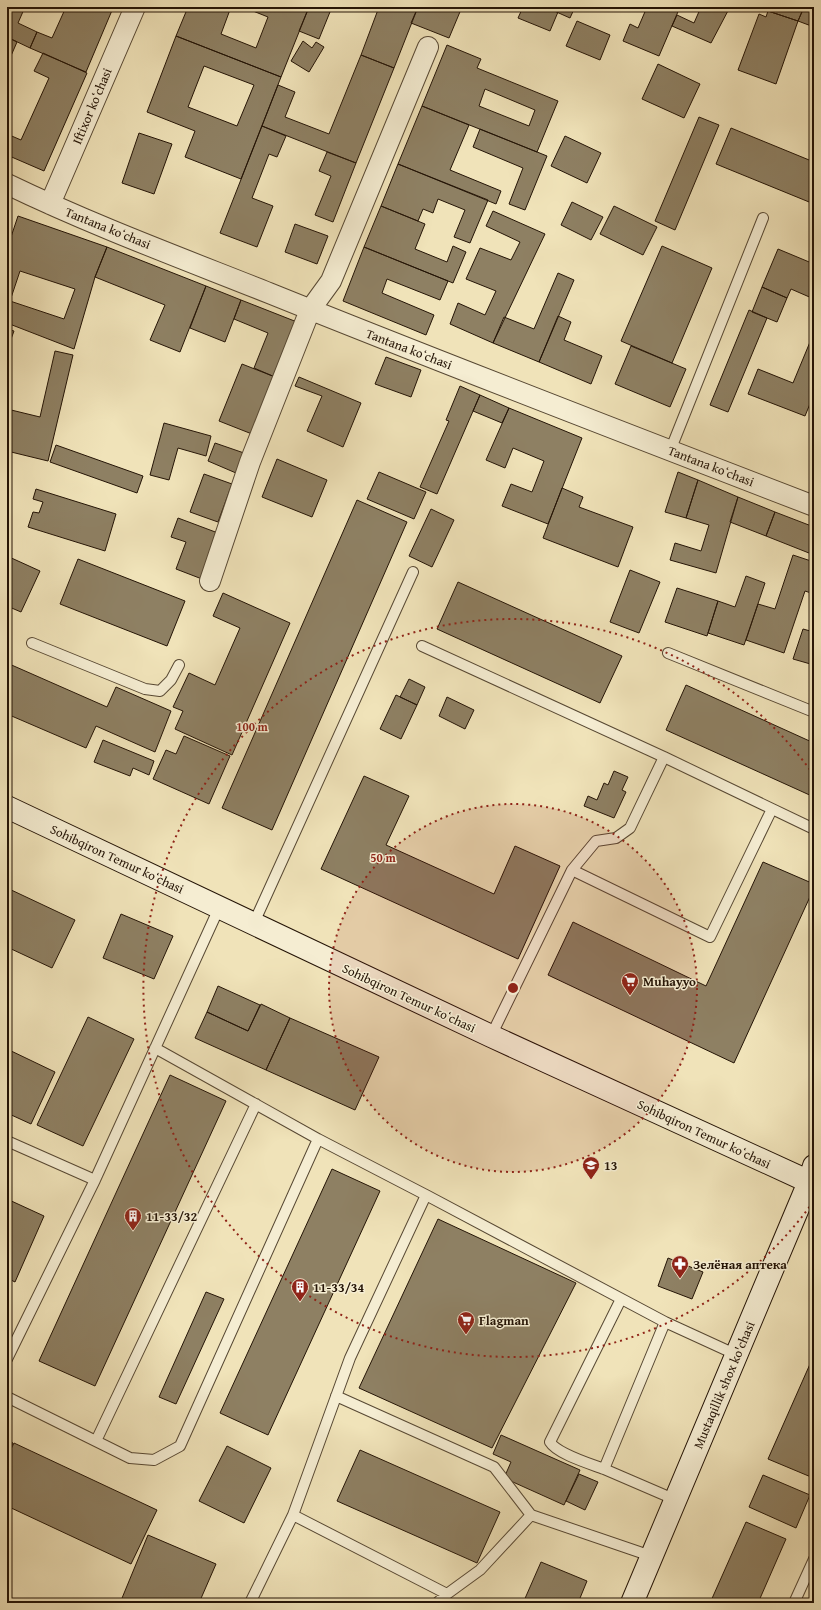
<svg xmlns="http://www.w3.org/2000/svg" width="821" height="1610" viewBox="0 0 821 1610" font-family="'Gentium Book Plus',serif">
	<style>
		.building { fill: #8e8063; stroke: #241406; fill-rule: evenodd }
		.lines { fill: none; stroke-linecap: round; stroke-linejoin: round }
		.service-casing { stroke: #574833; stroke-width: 12 }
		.minor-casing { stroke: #574833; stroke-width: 22 }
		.secondary-casing { stroke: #241406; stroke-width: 24 }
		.service { stroke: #f5edd2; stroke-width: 10 }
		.minor { stroke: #f5edd2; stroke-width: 20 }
		.secondary { stroke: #f5edd2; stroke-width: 22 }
		.ring { fill: none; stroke: #8f2418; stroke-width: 2; stroke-dasharray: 2 4 }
		.labels { text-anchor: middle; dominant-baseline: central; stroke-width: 3; stroke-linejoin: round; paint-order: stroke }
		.street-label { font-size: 13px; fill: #241406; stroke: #f5edd2 }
		.poi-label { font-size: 13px; font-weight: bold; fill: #241406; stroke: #f5edd2; text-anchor: start }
		.centre { fill: #8f2418; stroke: #f5edd2; stroke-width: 2 }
		.ring-label { font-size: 12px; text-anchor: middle; font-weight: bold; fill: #8f2418; stroke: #f5edd2; stroke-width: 3; stroke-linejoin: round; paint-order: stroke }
	</style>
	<rect width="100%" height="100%" fill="#f0e3b9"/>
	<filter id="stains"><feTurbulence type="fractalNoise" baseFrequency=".005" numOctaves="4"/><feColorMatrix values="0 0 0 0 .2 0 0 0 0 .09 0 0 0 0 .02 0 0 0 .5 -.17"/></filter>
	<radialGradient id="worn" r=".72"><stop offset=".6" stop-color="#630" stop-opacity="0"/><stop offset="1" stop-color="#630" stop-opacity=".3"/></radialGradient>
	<path class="building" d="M7,7H25L18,23L37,32L30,48L7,37Z
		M66,7L113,8L86,72L30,48L37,32L52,38Z
		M188,7H231L221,34L256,48L268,17L243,7H309L281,77L176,36Z
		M309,7H332L319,39L299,31Z
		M379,7H418L394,68L361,55Z
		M418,7H462L449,38L411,23Z
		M523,7H546L558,12L550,31L518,18Z
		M553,7H575L570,18L552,10Z
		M647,7H680L659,56L623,41L630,24L638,28Z
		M701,7H730L711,43L672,26L677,15L694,23Z
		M769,7H804L798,21L768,11Z
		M804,7H814V27L798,21Z
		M768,11L798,21L776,84L738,70L759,14L766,17Z
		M577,21L610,35L600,60L566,46Z
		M176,36L281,77L241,179L185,157L195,131L147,112ZM204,66L254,85L237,126L188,107Z
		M7,37L17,42L7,65Z
		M303,41L312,48L316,42L324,47L309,72L291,61Z
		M447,45L481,59L477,68L558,101L537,152L422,106ZM485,89L535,110L529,126L479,106Z
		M43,53L87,73L44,171L7,155V134L21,140L49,78L34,71Z
		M361,55L394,68L356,163L262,126L278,85L295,92L285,117L329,134Z
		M658,64L700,84L684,118L642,99Z
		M422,106L469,125L450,170L501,191L496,204L398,164Z
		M699,117L719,125L675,230L655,221Z
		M262,126L286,136L277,157L269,154L252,198L273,206L257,247L220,233Z
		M731,128L814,162V204L716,164Z
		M480,129L547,156L525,210L509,204L523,168L473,147Z
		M139,133L172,144L154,194L122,183Z
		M565,136L601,153L587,183L551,166Z
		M327,152L356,163L333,222L315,215L331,176L319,171Z
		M398,164L488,200L470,243L454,237L465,210L438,199L433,213L423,209L418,221L381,206Z
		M572,202L603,217L591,240L561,225Z
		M381,206L425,224L415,249L447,262L453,246L466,252L453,283L364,247Z
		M614,206L657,227L643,255L600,234Z
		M493,211L545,234L493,343L450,324L458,303L485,315L496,291L466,279L480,248L511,260L520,242L486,226Z
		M18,216L107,247L95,277L74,349L7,323V249ZM20,271L75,289L64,319L10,301Z
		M295,224L328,236L317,264L285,252Z
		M662,246L712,268L672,363L621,341Z
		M107,247L206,286L180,352L150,340L165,305L95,277Z
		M364,247L448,281L440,300L387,279L382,293L434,315L426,335L343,301Z
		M778,249L814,264V299L791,289L787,298L762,287Z
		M558,273L574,280L539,362L493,343L504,317L534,329Z
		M206,286L241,300L225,342L190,328Z
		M762,287L787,298L777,322L752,312Z
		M241,300L297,322L275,377L254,368L268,333L234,319Z
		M749,310L767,318L728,412L710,405Z
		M558,316L571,322L564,340L602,356L591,384L539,362Z
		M7,329L14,331L7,350Z
		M810,342L814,344V394L805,416L748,394L758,369L793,383Z
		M631,346L686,369L670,407L615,384Z
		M55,351L73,355L48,461L7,451V409L40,417Z
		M386,357L421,370L411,397L375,384Z
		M242,364L275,377L252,434L219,421Z
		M299,377L361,403L343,447L307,431L322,396L295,386Z
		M460,386L480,395L437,494L420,487L449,421L446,420Z
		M480,395L509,408L502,423L473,411Z
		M509,408L582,438L548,524L502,506L511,484L532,492L544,461L513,448L505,468L486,460Z
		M164,423L211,436L206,456L178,448L169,480L150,475Z
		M215,443L244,453L236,473L208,461Z
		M56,445L143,476L137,493L50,462Z
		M277,459L327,480L312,517L262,497Z
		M379,472L426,492L414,519L367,499Z
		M678,472L698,480L686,518L665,512Z
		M204,474L232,484L218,522L190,512Z
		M698,480L738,497L716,573L670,560L675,543L701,551L709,525L686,518Z
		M562,488L583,497L579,507L633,527L618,567L543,538Z
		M36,489L116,514L105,551L28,527L33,512L39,513L43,502L33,499Z
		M738,497L775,512L766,536L730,522Z
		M357,500L407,522L272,830L222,808Z
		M431,509L454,520L432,567L409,556Z
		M775,512L814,527V555L766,536Z
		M178,518L218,533L202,579L176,569L186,542L171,537Z
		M793,555L814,562V594L805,591L784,653L746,640L758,604L775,609Z
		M7,556L40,571L21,612L7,606Z
		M78,559L185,601L167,646L60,604Z
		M630,570L660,582L639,633L610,622Z
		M746,576L765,583L744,645L708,633L718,601L735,607Z
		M458,582L622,656L600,703L437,629Z
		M677,588L718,601L707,636L665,622Z
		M223,593L290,623L232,755L175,729L183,711L173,707L189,673L215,685L240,628L213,616Z
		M803,629L814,632V665L793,659Z
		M7,663L107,707L116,687L171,711L155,752L96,726L86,748L7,714Z
		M409,679L425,687L417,705L400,697Z
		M686,685L814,743V797L666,730Z
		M396,695L417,705L401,739L380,729Z
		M447,697L474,710L465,729L439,716Z
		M184,736L230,756L209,804L153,779L166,750L176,754Z
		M103,740L154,761L149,775L133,768L130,776L94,762Z
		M614,771L628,777L622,790L626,792L614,818L584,806L588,796L597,800L604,783L608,785Z
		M364,776L409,796L386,845L494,894L515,846L560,866L518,959L321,869Z
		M763,862L814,884V888L734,1063L548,975L573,922L706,986Z
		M7,888L75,920L52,968L7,947Z
		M121,914L173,936L154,979L103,958Z
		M218,986L260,1005L248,1031L207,1012Z
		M261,1004L290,1018L266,1070L195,1038L207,1012L248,1031Z
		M88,1017L134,1039L83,1146L37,1125Z
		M290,1018L379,1057L355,1110L266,1070Z
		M7,1049L55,1072L31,1124L7,1113Z
		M170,1075L226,1101L95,1386L39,1361Z
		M332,1169L380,1191L268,1435L220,1413Z
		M7,1199L44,1216L15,1282L7,1278Z
		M438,1219L576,1283L492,1448L359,1388Z
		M668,1258L703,1272L692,1299L658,1286Z
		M206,1292L224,1299L176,1404L159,1397Z
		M814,1355V1471L811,1477L768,1459Z
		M501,1435L580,1470L564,1505L504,1478L511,1462L493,1454Z
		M7,1440L13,1443L7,1457Z
		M14,1443L157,1510L131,1564L7,1506V1457Z
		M227,1446L271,1468L244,1523L199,1501Z
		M360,1450L500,1512L477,1563L337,1501Z
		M579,1474L598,1482L585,1510L566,1501Z
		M763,1475L810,1495L796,1528L749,1507Z
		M746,1522L786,1539L758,1603H710Z
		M148,1535L216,1564L199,1603H120Z
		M541,1562L587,1581L578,1603H523Z"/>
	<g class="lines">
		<g class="service-casing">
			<path id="service" d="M670,451L763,218
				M32,643L145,689L160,691L171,680L179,665
				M422,646L664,757L630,828L616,838L596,841L572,870L491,1036
				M668,653L814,712
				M664,757L814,829
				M572,870L710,937L772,809
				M253,925L413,572
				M318,1139L426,1195
				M7,1141L95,1180
				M7,1359L95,1180L219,908
				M336,1396L494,1467L531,1515L651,1556
				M7,1397L130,1458L154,1460L180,1446L318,1139L155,1048
				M96,1441L256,1104
				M604,1469C591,1464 557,1454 550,1442L621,1299
				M676,1500L604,1469L665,1322L737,1355
				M531,1515L480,1570L447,1594L293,1515L350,1358L426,1195L665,1322
				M250,1603L293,1515
				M437,1603L447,1594
				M794,1603L814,1559"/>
		</g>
		<g class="minor-casing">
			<path id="minor" d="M7,184C92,225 181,258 269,293C450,366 632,436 814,506
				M50,204L135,7
				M210,581L250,462L310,310L331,281L428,47"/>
		</g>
		<g class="secondary-casing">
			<path id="secondary" d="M7,807L491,1036L814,1184
				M632,1603L809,1182L814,1166"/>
		</g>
		<use href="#service" class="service"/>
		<use href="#minor" class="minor"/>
		<use href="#secondary" class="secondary"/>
	</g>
	<circle cx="513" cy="988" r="184" fill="#8f2418" fill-opacity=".12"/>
	<g class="ring">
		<circle cx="513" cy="988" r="184"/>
		<path d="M813 1202A369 369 0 1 1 813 774"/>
	</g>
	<defs>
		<g id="supermarket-pin" transform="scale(0.9)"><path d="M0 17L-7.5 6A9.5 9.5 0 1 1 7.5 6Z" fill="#8f2418" stroke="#f5edd2"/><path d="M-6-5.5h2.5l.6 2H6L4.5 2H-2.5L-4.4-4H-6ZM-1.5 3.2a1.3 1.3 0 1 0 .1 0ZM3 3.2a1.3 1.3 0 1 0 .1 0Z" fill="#fff"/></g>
		<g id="school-pin" transform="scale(0.9)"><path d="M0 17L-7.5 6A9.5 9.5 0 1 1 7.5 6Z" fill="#8f2418" stroke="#f5edd2"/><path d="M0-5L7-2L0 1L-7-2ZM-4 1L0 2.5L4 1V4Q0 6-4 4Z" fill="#fff"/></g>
		<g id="building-pin" transform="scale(0.9)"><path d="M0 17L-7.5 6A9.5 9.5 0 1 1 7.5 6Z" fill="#8f2418" stroke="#f5edd2"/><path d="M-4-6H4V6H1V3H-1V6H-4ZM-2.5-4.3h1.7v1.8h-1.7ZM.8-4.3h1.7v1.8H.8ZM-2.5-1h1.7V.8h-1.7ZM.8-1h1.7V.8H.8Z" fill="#fff"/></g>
		<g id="pharmacy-pin" transform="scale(0.9)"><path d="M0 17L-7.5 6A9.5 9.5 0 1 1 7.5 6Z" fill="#8f2418" stroke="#f5edd2"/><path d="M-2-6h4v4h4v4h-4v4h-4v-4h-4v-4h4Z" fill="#fff"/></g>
	</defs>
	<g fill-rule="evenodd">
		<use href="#supermarket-pin" x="630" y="981"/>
		<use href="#school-pin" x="591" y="1165"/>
		<use href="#building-pin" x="133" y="1216"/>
		<use href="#pharmacy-pin" x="680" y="1264"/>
		<use href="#building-pin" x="300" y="1287"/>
		<use href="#supermarket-pin" x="466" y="1320"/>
	</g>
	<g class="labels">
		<g class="street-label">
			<text transform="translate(92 106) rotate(-67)">Iftixor koʻchasi</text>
			<text transform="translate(108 228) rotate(22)">Tantana koʻchasi</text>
			<text transform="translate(409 349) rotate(21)">Tantana koʻchasi</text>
			<text transform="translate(711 466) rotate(21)">Tantana koʻchasi</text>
			<text transform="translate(117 859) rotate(25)">Sohibqiron Temur koʻchasi</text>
			<text transform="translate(409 998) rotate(25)">Sohibqiron Temur koʻchasi</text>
			<text transform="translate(704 1134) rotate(25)">Sohibqiron Temur koʻchasi</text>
			<text transform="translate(724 1385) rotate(-67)">Mustaqillik shox ko'chasi</text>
		</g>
		<g class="poi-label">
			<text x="643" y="981">Muhayyo</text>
			<text x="604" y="1165">13</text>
			<text x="146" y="1216">11-33/32</text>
			<text x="693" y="1264">Зелёная аптека</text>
			<text x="313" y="1287">11-33/34</text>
			<text x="479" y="1320">Flagman</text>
		</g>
	</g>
	<circle cx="513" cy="988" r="6" class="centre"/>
	<g class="ring-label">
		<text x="252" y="731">100 m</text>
		<text x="383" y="862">50 m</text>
	</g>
	<rect width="821" height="1610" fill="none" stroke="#f0e3b9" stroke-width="24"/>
	<rect x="8" y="8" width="805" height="1594" fill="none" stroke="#241406" stroke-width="2"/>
	<rect x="12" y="12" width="797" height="1586" fill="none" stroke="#241406"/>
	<rect width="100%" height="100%" filter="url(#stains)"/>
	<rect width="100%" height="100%" fill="url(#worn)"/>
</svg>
